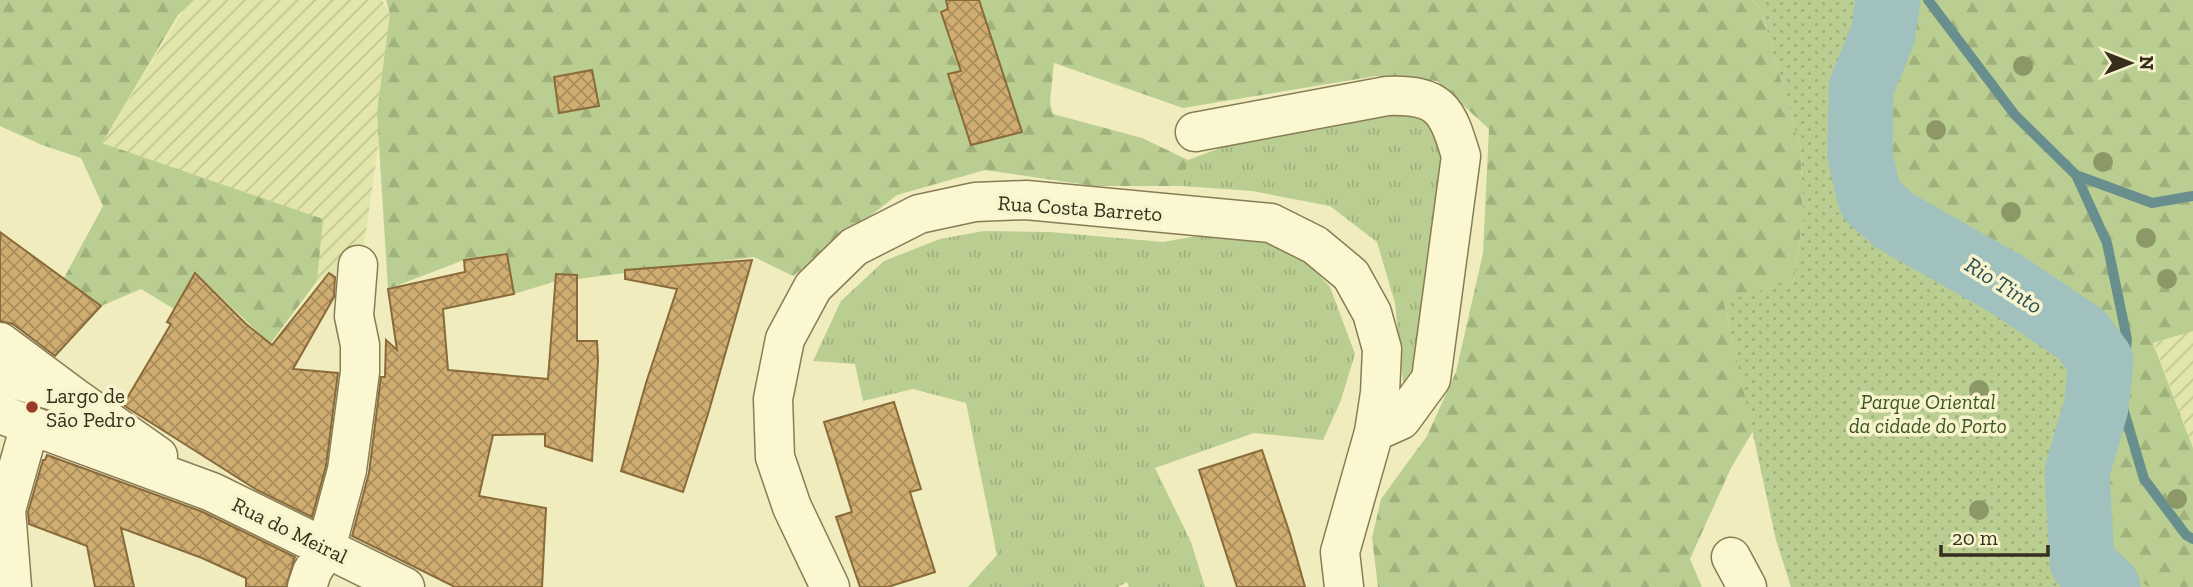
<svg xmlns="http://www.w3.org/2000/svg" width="2193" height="587" viewBox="0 0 2193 587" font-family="'Zilla Slab',serif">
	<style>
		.farmland { fill: url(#farmland-furrows) }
		.grass { fill: url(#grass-tufts) }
		.forest { fill: url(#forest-firs) }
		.park { fill: url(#park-dots) }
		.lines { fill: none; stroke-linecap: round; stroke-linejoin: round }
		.stream { stroke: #688f8e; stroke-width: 10 }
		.river { stroke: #a1c1be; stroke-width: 65 }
		.building { fill: url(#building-cross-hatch); stroke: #896a3a; stroke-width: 2 }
		.minor-casing { stroke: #887c56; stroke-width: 41 }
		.minor { stroke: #faf7d1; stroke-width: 38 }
		.tree { fill: #8d9867 }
		.poi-dot { fill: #9a3c23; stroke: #f7f4cd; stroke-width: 2.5 }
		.labels { text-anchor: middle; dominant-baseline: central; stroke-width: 7; stroke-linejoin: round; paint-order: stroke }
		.street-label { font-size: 21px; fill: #372f1b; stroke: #f7f4cd }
		.poi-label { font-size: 21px; fill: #372f1b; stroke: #f7f4cd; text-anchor: start }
		.park-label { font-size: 21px; font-style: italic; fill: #3c5421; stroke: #f7f4cd }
		.water-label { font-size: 23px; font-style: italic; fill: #295058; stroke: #f7f4cd }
	</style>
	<defs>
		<pattern id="farmland-furrows" width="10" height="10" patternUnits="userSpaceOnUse" patternTransform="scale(1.75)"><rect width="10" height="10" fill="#e2e6aa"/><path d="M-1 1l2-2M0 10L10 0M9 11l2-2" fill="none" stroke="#c2c692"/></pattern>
		<pattern id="grass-tufts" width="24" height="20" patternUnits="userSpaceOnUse" patternTransform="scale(1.75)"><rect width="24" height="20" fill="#bace91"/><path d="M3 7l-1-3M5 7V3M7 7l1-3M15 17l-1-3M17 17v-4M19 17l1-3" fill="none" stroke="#a0b17c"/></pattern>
		<pattern id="forest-firs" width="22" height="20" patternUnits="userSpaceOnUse" patternTransform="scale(1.75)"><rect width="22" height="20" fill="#bace91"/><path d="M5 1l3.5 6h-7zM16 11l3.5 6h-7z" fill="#a0b17c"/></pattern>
		<pattern id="park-dots" width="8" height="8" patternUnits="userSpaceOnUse" patternTransform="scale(1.75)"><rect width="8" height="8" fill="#bace91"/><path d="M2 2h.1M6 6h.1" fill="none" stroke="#a0b17c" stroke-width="1.8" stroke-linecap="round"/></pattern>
		<pattern id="building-cross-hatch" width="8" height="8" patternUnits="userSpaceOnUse" patternTransform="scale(1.75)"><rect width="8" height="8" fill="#d0ad71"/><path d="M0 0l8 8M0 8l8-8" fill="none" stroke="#aa8d5c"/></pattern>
	</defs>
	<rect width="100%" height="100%" fill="#f0ecbd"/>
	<path class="farmland" d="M194,0H382L390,14V63L366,232L358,265L317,281L322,219L102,143L184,9Z
		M2193,331V448L2154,343Z"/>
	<path class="grass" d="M1408,110L1433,128L1443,150L1420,364L1404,391L1395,303L1377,242L1330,206L1252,191L1182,186L1188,160L1242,140Z
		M1271,223L1330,287L1355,354L1341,400L1323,440L1254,433L1155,468L1191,542L1205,587H1129L1127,582L1118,587H968L997,555L966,403L913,389L863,401L855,364L813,361L841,301L884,261L940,239L984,231L1050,232L1163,242Z"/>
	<path class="forest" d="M0,0H194L178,15L102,143L323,219L317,281L270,344L196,273L174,309L141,289L101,306L64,278L103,206L81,158L42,145L0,126Z
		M386,0H1752L1761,9L1801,151L1803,216L1794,281L1724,302L1753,431L1731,468L1690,559L1702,587H1378L1372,538L1381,499L1427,436L1456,372L1483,253L1489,129L1437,81L1376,76L1183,108L1054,63L1050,102L1053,114L1142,138L1188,160L1182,186H1094L985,170L897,195L793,276L754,257L553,282L514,294L506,254L464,260L388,289L377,113L390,14Z
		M1907,0H2193V331L2153,343L2193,448V587H2145L2100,546L2090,485L2117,365L2089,311L2052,282L1933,221L1894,182L1878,160V101L1907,21Z"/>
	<path class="park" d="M1752,0H1907V21L1878,101V160L1933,221L2052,282L2089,311L2117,365L2090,485L2100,546L2139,581L2150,587H1791L1776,540L1724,301L1794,281L1803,216L1801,151L1761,9Z"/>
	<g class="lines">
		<path class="stream" d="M1928,0L2015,115L2076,175L2152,203L2193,196
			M2076,175L2107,243L2127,339L2121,401L2144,479L2186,535L2193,539"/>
		<path class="river" d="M1888,0L1883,34L1861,88L1860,156L1870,199L1895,221L2008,285L2082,335L2101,361L2096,407L2077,472L2082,562L2108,587"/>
	</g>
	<path class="building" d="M946,0H979L1022,132L971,145L948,74L961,71L941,12L948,9Z
		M592,70L599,106L559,113L554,77Z
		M0,232L101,306L55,356L13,324L0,321Z
		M507,254L514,294L443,309L448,370L548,379L556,274L577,275V341H597L598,360L592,461L545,446V434L493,435L479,496L546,508L542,587H455L352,536L369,473L381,377H385L386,340L397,350L388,289L465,272L464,260Z
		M752,260L708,414L683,492L621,471L646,383L677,289L625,279V270Z
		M195,273L246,324L272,345L329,273L335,277L334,297L293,369L338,373L326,466L312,517L257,490L123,405L171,324L167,322Z
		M894,402L921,489L910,492L935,572L888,587H860L836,517L852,512L824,422Z
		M1262,450L1290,534L1305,587H1237L1199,470Z
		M47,455L203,512L295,557L286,587H246V578L202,558L121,528L134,587H95L87,546L29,524L28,512L43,460H45Z"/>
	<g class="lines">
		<g class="minor-casing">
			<path id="minor" d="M1195,132L1387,96C1440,94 1447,109 1461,156L1431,379L1401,420L1374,432
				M0,342L74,397L0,375
				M74,397L158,456
				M0,414L212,492L405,587
				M1731,557L1747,587
				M12,587L6,510L30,425
				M307,587L312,572L326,548L347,470L360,372V345L354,316L358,265
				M830,587L792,507L775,457L773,399L785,339L813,287L854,247L919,214L975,202L1026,200L1271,223L1315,245L1351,275L1372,313L1382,349L1380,393L1374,432L1340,552L1344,587"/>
		</g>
		<use href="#minor" class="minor"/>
	</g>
	<g class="tree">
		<circle cx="2023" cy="66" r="10"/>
		<circle cx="1936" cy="130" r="10"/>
		<circle cx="2103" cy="162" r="10"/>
		<circle cx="2011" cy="212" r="10"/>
		<circle cx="2146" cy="238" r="10"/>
		<circle cx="2167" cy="279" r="10"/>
		<circle cx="1979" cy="390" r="10"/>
		<circle cx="2177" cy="499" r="10"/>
		<circle cx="1979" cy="510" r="10"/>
	</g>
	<circle class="poi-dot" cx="32" cy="407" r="7"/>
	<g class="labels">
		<g class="street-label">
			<text transform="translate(1080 208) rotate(4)">Rua Costa Barreto</text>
			<text transform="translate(290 530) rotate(26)">Rua do Meiral</text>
		</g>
		<g class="poi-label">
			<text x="46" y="395">Largo de<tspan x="46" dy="24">São Pedro</tspan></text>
		</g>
		<g class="park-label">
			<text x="1928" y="401">Parque Oriental<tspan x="1928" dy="24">da cidade do Porto</tspan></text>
		</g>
		<g class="water-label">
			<text transform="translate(2004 285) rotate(32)">Rio Tinto</text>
		</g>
	</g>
	<g transform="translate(2130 63) rotate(90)" stroke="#f7f4cd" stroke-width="5" paint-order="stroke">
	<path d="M0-5L12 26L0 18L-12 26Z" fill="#372f1b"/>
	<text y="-10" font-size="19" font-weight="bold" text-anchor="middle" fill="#372f1b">N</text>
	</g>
	<path d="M1941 545v10h107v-10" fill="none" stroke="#372f1b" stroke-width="3.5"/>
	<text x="1952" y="545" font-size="21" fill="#372f1b" stroke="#f7f4cd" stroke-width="5" paint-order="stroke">20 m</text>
</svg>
